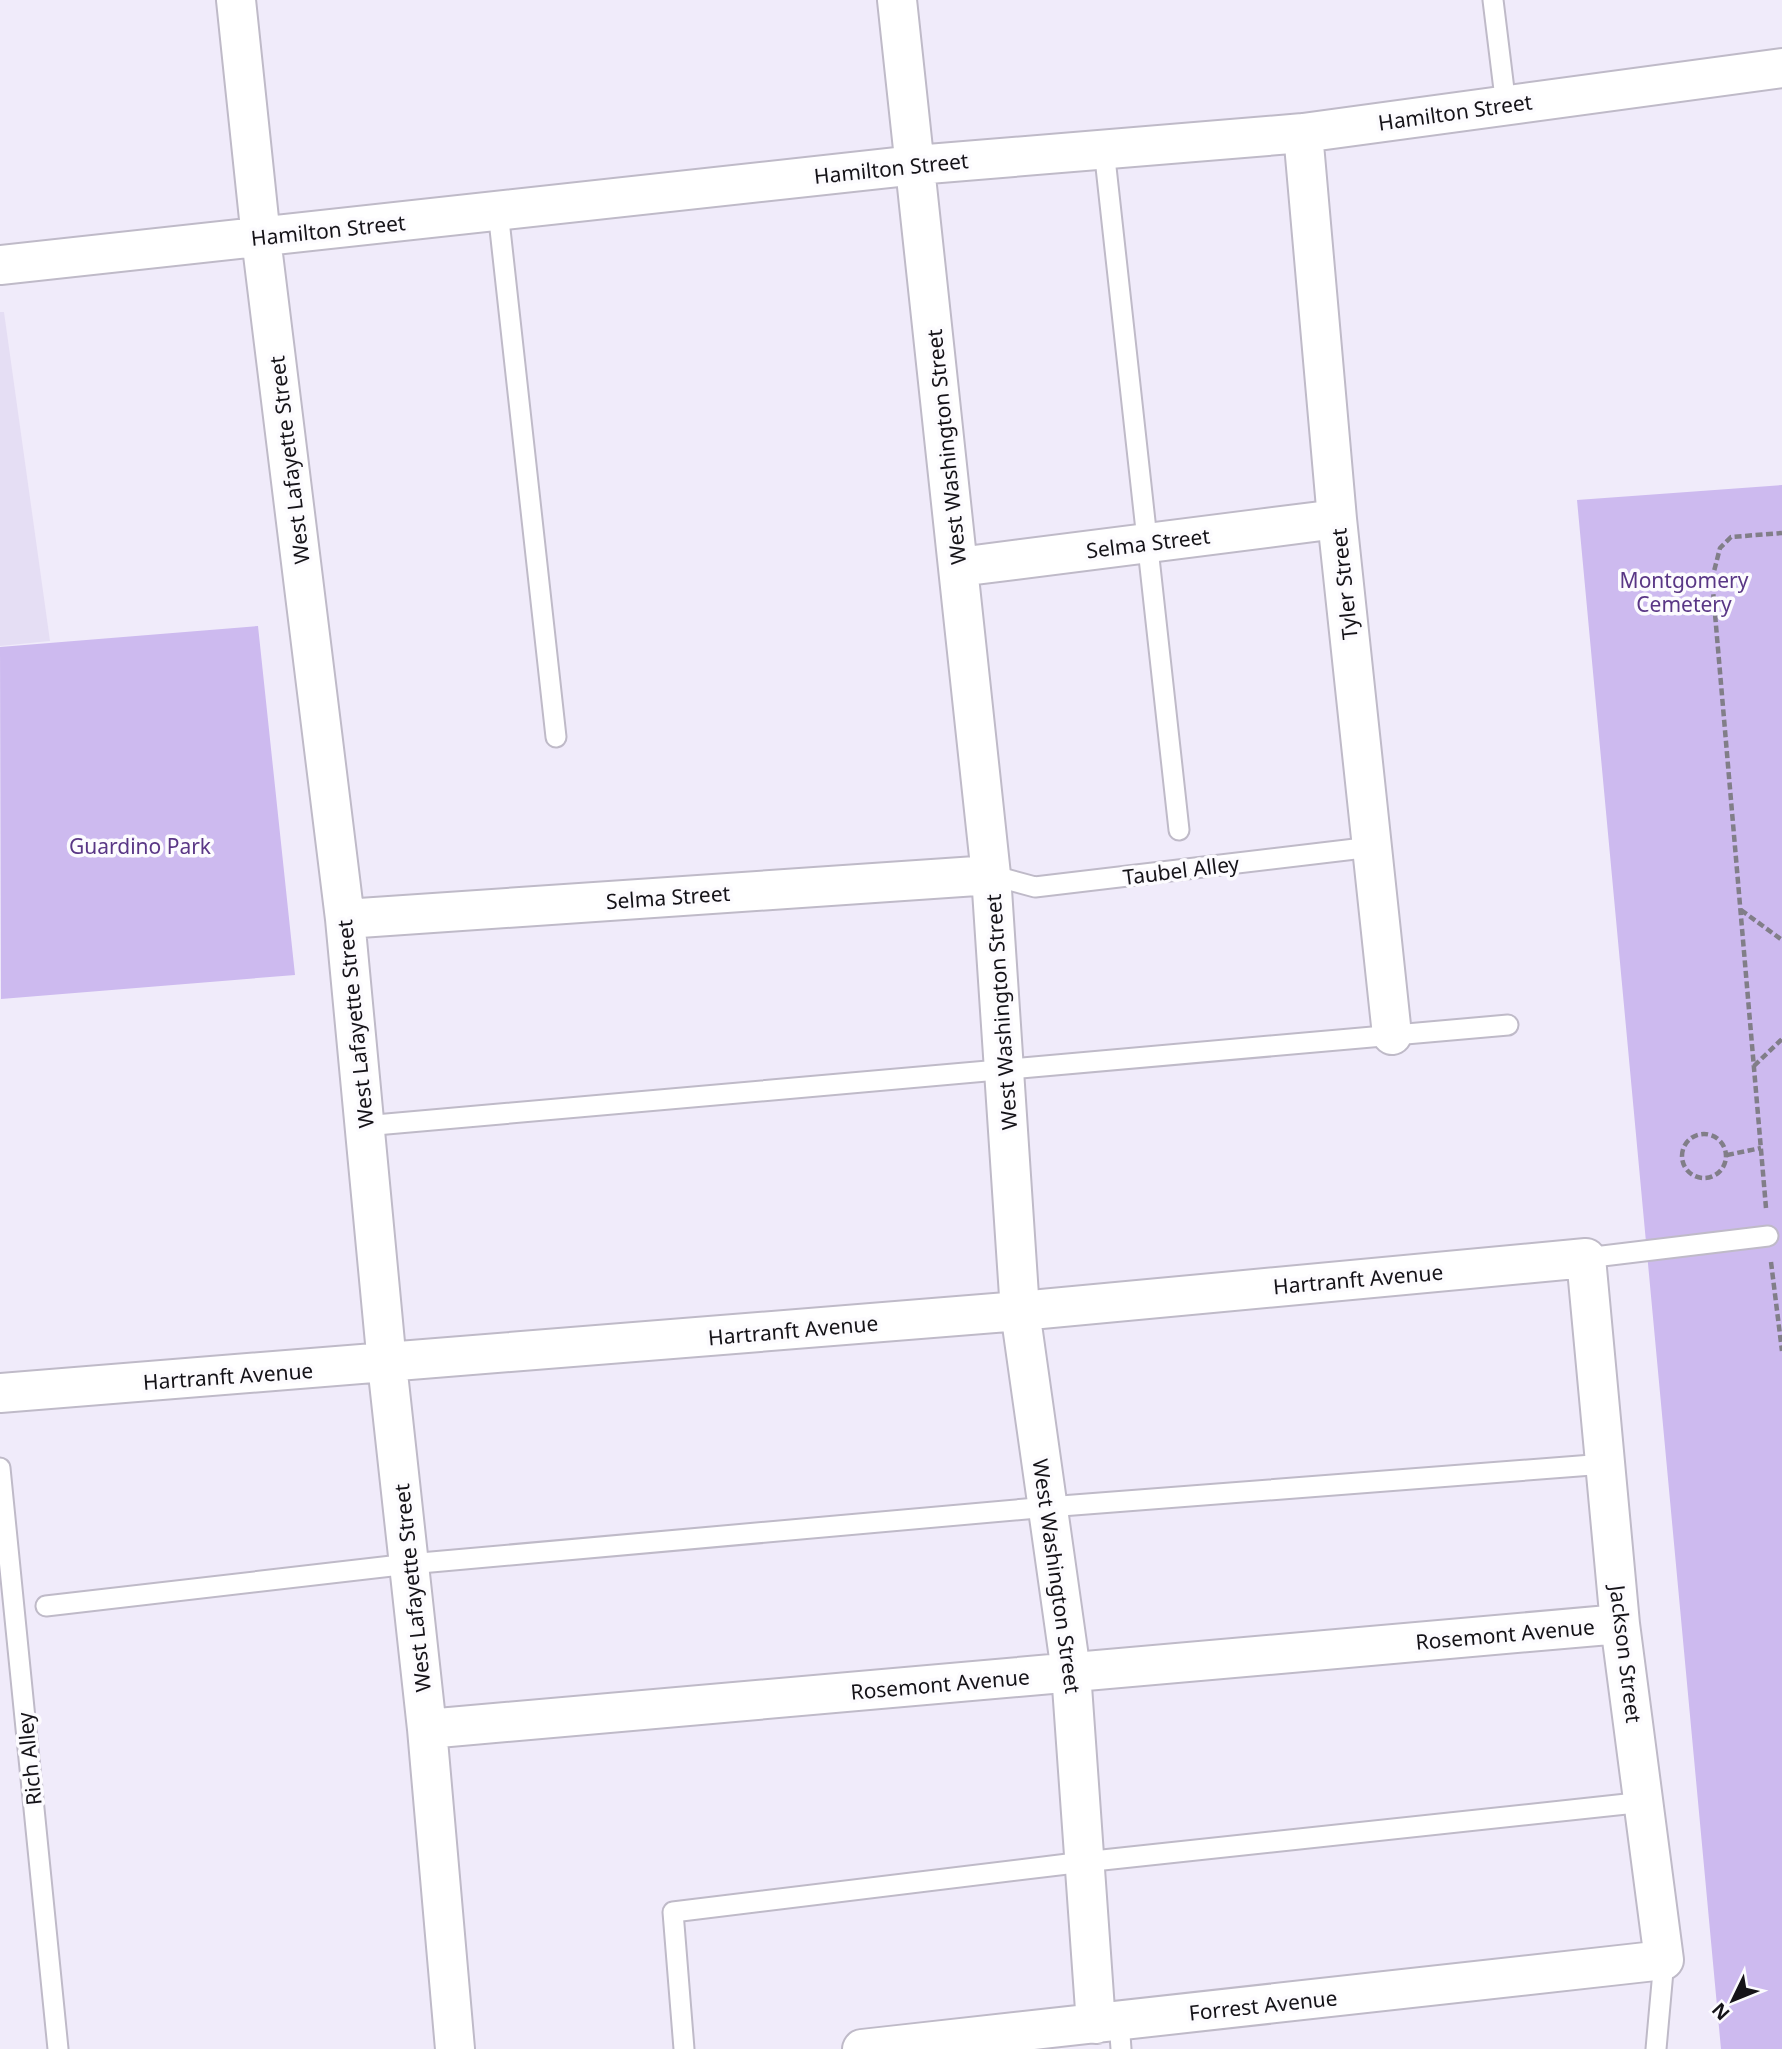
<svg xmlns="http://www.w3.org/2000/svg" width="1782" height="2049" viewBox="0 0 1782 2049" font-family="'Noto Sans',sans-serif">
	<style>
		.built { fill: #e5def4 }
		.green { fill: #cdbaef }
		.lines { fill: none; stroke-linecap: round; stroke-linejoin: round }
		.service-casing { stroke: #bfbac8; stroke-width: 23 }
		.minor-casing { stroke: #bfbac8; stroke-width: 42 }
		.path { stroke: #817e88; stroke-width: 4.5; stroke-dasharray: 7 3.5; stroke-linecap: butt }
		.service { stroke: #fff; stroke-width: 19 }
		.minor { stroke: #fff; stroke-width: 38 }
		.labels { text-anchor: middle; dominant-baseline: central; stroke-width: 7; stroke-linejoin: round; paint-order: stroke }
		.street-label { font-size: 21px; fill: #151318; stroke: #fcfbfe }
		.park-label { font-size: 21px; fill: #593685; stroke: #fcfbfe }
	</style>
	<rect width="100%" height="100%" fill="#f0ebfa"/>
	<path class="built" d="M0,312H4L50,641L0,646Z"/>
	<path class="green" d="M1782,485V2049H1721L1577,500Z
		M258,626L295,975L1,999L0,647Z"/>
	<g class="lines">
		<g class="service-casing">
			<path id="service" d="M1493,0L1506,106
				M1104,149L1179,830
				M498,211L556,737
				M991,875L1035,887L1372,847
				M364,1126L1508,1025
				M1586,1258L1768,1236
				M0,1468L58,2049
				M46,1606L409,1564L1048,1507L1605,1464
				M1119,2021L1121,2049
				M684,2049L673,1912L1084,1862L1645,1802
				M1656,2049L1664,1960"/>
		</g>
		<g class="minor-casing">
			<path id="minor" d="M236,0L261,238L345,919L387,1364L427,1729L455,2049
				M897,0L991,875L1020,1311L1071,1672L1096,2024
				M1303,133L1337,519L1392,1035
				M0,265L916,165L1303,133L1782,68
				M959,567L1337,519
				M345,919L991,875
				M0,1393L1020,1311L1586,1258L1620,1624L1664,1960L862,2049
				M427,1729L1620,1624"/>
		</g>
		<path class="path" d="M1741,910L1782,940
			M1754,1066L1782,1039
			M1682 1156a22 22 0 1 1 44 0a22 22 0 1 1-44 0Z
			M1727,1155L1761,1148
			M1766,1208L1712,579L1720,548L1731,537L1782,533
			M1771,1262L1782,1351"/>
		<use href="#service" class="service"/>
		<use href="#minor" class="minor"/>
	</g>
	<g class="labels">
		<g class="street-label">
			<text transform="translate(1455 112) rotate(-8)">Hamilton Street</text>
			<text transform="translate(891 168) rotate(-6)">Hamilton Street</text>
			<text transform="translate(328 230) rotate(-6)">Hamilton Street</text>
			<text transform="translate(946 447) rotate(-96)">West Washington Street</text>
			<text transform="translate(289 460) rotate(-97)">West Lafayette Street</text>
			<text transform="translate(1148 543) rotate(-7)">Selma Street</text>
			<text transform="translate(1344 584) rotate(-96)">Tyler Street</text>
			<text transform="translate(1181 870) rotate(-7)">Taubel Alley</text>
			<text transform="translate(668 897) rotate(-4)">Selma Street</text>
			<text transform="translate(1001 1012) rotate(-94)">West Washington Street</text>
			<text transform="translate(355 1024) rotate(-96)">West Lafayette Street</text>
			<text transform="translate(1358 1279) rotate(-5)">Hartranft Avenue</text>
			<text transform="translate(793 1330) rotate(-5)">Hartranft Avenue</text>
			<text transform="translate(228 1376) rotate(-4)">Hartranft Avenue</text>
			<text transform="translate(1057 1576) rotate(82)">West Washington Street</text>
			<text transform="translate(412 1588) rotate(-96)">West Lafayette Street</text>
			<text transform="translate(1505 1634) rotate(-5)">Rosemont Avenue</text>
			<text transform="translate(1626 1654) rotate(83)">Jackson Street</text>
			<text transform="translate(940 1684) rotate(-5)">Rosemont Avenue</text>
			<text transform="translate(29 1759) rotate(-96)">Rich Alley</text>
			<text transform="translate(1263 2005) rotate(-6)">Forrest Avenue</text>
		</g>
		<g class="park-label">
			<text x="1684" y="580">Montgomery<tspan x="1684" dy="24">Cemetery</tspan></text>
			<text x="140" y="846">Guardino Park</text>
		</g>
	</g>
	<g transform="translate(1733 2000) rotate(227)" stroke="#fcfbfe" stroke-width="5" paint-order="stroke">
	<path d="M0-5L12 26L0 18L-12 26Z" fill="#151318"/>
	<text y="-10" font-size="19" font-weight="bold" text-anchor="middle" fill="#151318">N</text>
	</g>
</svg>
